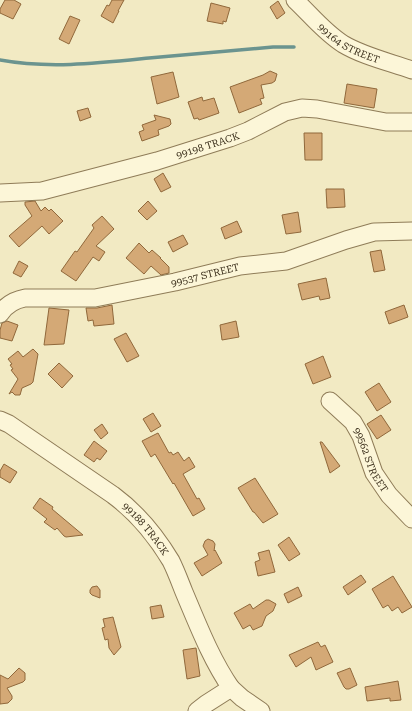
<svg xmlns="http://www.w3.org/2000/svg" width="412" height="711" viewBox="0 0 412 711" font-family="'Roboto Serif',serif">
	<style>
		.lines { fill: none; stroke-linecap: round; stroke-linejoin: round }
		.stream { stroke: #6b948f; stroke-width: 3.5 }
		.building { fill: #d4a976; stroke: #90683b }
		.minor-casing { stroke: #8f7c58; stroke-width: 19 }
		.minor { stroke: #fcf6d8; stroke-width: 17 }
		.labels { text-anchor: middle; dominant-baseline: central; stroke-width: 3; stroke-linejoin: round; paint-order: stroke }
		.street-label { font-size: 10px; fill: #3d311d; stroke: #f9f3d4 }
	</style>
	<rect width="100%" height="100%" fill="#f2eac3"/>
	<g class="lines">
		<path class="stream" d="M0,60C49,69 100,63 149,58C190,54 232,51 273,47H294"/>
	</g>
	<path class="building" d="M5,0H14L21,4L13,19L0,13V9Z
		M112,0H124L118,11H119L113,23L101,16L107,5L109,6Z
		M278,1L285,13L277,19L270,7Z
		M211,3L230,8L226,22L223,21V24L207,21Z
		M70,16L80,20L69,44L59,39Z
		M270,71L277,74L275,81L272,83L261,85L264,98L260,99L262,104L239,113L230,87L263,75Z
		M173,72L179,97L157,104L151,77Z
		M347,84L377,89L374,108L344,103Z
		M202,97L203,101L214,98L219,113L199,120L198,118L194,119L188,102Z
		M88,108L91,117L80,121L77,111Z
		M154,115L170,119L171,124L169,126L158,130L159,135L142,141L139,132L144,130L142,125L156,120Z
		M304,133H322V160H305Z
		M163,173L171,187L161,192L154,179Z
		M326,189H344L345,207L327,208Z
		M35,201L41,211L45,207L49,211L51,209L63,221L49,234L42,226L19,247L9,236L32,216L25,205V202Z
		M148,201L157,211L147,220L138,211Z
		M298,212L301,232L286,234L282,215Z
		M102,216L114,229L96,246L105,252L99,261L93,257L76,281L61,271L75,251L77,252L94,228L92,225Z
		M237,221L242,232L225,239L221,228Z
		M183,235L188,244L173,252L168,242Z
		M139,243L149,253L152,250L161,258H160L169,267V273L161,275L151,266L144,274L126,258Z
		M381,250L385,270L374,272L370,252Z
		M19,261L28,266L21,277L13,273Z
		M326,278L330,298L320,300L319,296L302,300L298,284Z
		M112,305L114,324L94,326L93,320L88,321L86,308H97Z
		M404,305L408,317L389,324L385,312Z
		M49,308L69,310L64,344L44,345Z
		M7,321L18,325L12,341L0,338V330L2,323Z
		M236,321L239,337L222,340L220,325Z
		M126,333L139,356L127,362L114,339Z
		M33,349L38,354L33,382L31,384L22,388L20,395H15L12,392L9,394L18,379L11,370L13,369L10,365L12,364L8,359L18,351L23,357Z
		M323,356L331,377L313,384L305,364Z
		M59,363L73,376L62,388L48,374Z
		M379,383L391,402L377,411L365,392Z
		M153,413L161,426L151,432L143,419Z
		M381,415L391,430L377,439L367,424Z
		M102,424L108,433L101,439L94,430Z
		M158,433L169,453L171,452L173,455L178,452L184,461L189,457L195,467L183,474L197,499L199,498L205,509L193,516L174,483L173,484L155,454L151,457L142,441Z
		M94,441L107,451L100,460L97,458L94,462L84,455Z
		M320,442H322L340,466L330,473Z
		M4,464L17,472L10,483L0,477V471Z
		M255,478L278,514L263,523L254,512H253L238,488Z
		M40,498L53,507L52,509L83,535L66,537L64,536L57,528L55,530L44,522L47,519L33,508Z
		M289,537L300,554L289,561L278,545Z
		M208,539L213,541L215,544L214,551L215,550L222,563L202,576L194,563L208,555L203,546L205,541Z
		M269,550L275,572L258,576L255,562L260,560L258,553Z
		M361,575L366,582L348,595L343,587Z
		M393,576L412,607L402,613L398,607L392,611L388,605L383,608L372,589Z
		M97,586L100,590V598L92,595L90,593V590L92,587Z
		M298,587L302,596L288,603L284,594Z
		M266,600H269L276,604L273,611L266,616L262,626L253,630L250,625L243,629L234,613L250,604L253,609Z
		M161,605L164,617L152,619L150,607Z
		M113,617L121,647L114,655L109,648L108,639L105,640L102,628L105,627L103,619Z
		M318,642L321,647L325,645L333,662L316,670L311,657L296,667L289,655Z
		M196,648L200,676L187,679L183,650Z
		M19,668L25,673V680L23,682L7,688L12,696V699L8,703L0,704V675L8,679Z
		M350,668L357,685L349,689H346L344,687L337,673Z
		M398,681L401,700L390,701V698L367,701L365,687Z"/>
	<g class="lines">
		<g class="minor-casing">
			<g id="minor">
				<path id="s1" d="M295,0C311,15 324,32 343,44C363,56 389,62 412,70"/>
				<path id="s2" d="M0,193L42,191L157,161L230,138L248,131L285,112L302,108L317,109L386,122H412"/>
				<path id="s3" d="M0,314C6,305 14,300 25,298H95L175,282L240,266L286,261L346,240L374,232L412,231"/>
				<path id="s4" d="M330,401L353,422L361,436L374,473L389,495L412,519"/>
				<path id="s5" d="M0,420L9,424L113,495C136,512 156,536 171,561C176,571 180,582 184,592C198,625 211,659 231,688"/>
				<path d="M197,711L206,704L231,688L242,698L261,711"/>
			</g>
		</g>
		<use href="#minor" class="minor"/>
	</g>
	<g class="labels">
		<g class="street-label">
			<text stroke="none"><textPath href="#s1" startOffset="70">99164 STREET</textPath></text>
			<text stroke="none"><textPath href="#s2" startOffset="214">99198 TRACK</textPath></text>
			<text stroke="none"><textPath href="#s3" startOffset="213">99537 STREET</textPath></text>
			<text stroke="none"><textPath href="#s4" startOffset="73">99562 STREET</textPath></text>
			<text stroke="none"><textPath href="#s5" startOffset="183">99188 TRACK</textPath></text>
		</g>
	</g>
</svg>
